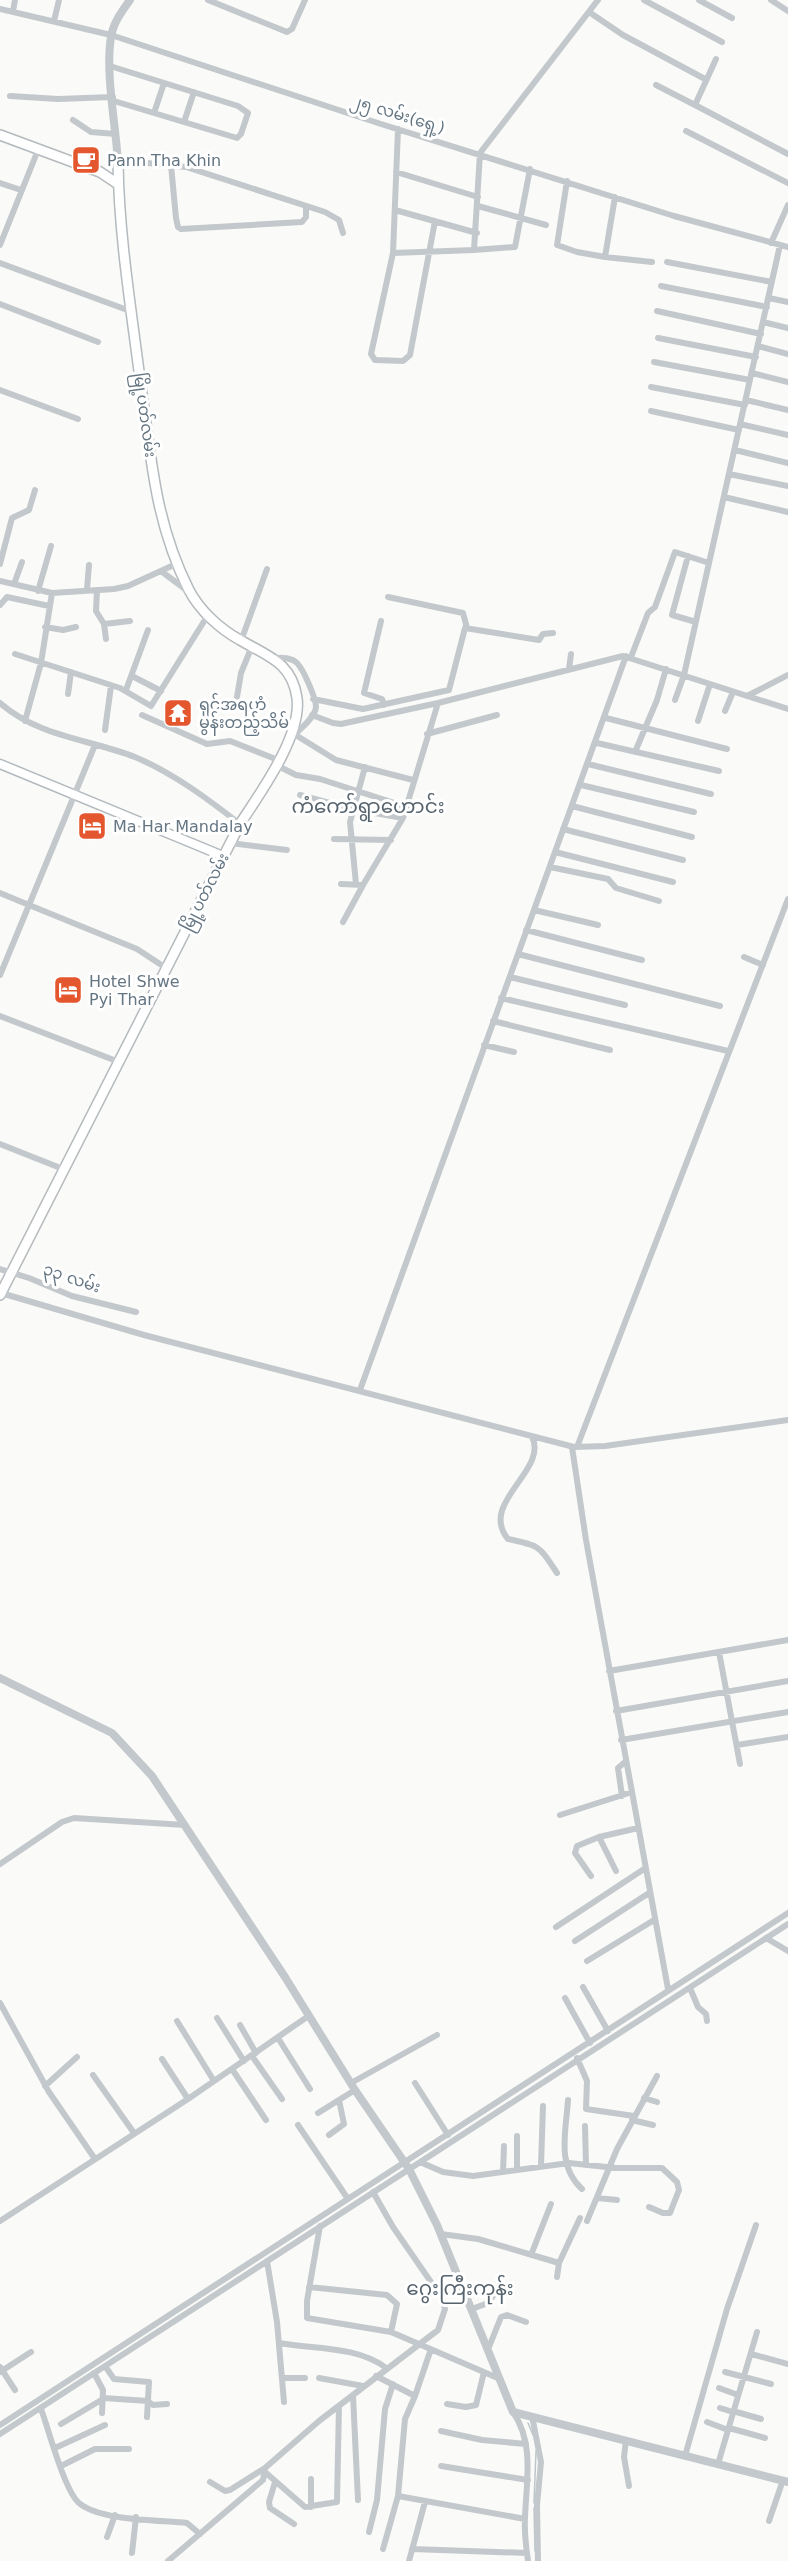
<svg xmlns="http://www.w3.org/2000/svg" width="788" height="2561" viewBox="0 0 788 2561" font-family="'DejaVu Sans','Noto Sans Myanmar',sans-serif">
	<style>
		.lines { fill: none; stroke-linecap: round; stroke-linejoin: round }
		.stream { stroke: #bbc7cb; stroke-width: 1.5 }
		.secondary-casing { stroke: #b3babf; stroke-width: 11 }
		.primary-casing { stroke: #b5babe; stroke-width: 12 }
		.minor { stroke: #c3c8cc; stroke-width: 6 }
		.tertiary { stroke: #c3c8cc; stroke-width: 8 }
		.secondary { stroke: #fff; stroke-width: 8 }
		.primary { stroke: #fff; stroke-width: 9 }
		.labels { text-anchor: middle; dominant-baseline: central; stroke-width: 6; stroke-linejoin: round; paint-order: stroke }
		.street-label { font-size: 16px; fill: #657683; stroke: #fff }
		.poi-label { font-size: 16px; fill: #657683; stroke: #fff; text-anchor: start }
		.quarter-label { font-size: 20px; fill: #57646e; stroke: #fff }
	</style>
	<rect width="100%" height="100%" fill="#fafaf8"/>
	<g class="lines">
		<path class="stream" d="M528,2423L533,2435
			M534,2503L536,2451
			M534,2508L535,2551"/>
		<g class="secondary-casing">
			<path id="secondary" d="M0,764L223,856"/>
		</g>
		<g class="primary-casing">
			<path id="primary" d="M0,135L100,172L118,184
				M0,1295L240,824C260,793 302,736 297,698C292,662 267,656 240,640C220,629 200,611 189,590C154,521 151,454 140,379C131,308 119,235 118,163"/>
		</g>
		<path class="minor" d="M208,0L287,32L292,29L305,0
			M644,0L722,42
			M699,0L732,18
			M771,0L788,11
			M0,9L111,35L381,124L674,216L788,247
			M13,11L15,0
			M589,12L623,35L705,79
			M54,21L59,0
			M716,59L695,105L788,154
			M110,66L238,106L248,113L241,134L237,138L114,101
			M656,85L695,105
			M10,96L58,99L113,97
			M154,113L164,83
			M73,120L91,132L116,134
			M184,122L194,92
			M398,129L393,253L371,354L375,360L403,361L410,355L435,221
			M686,131L788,183
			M118,160L186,167L325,212L339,220L343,233
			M171,165L176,218L178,227L181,229L302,222L306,217V206
			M396,172L478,197
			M567,181L557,245L577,252L605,257
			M0,183L21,190
			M615,197L605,257L652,262
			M478,206L546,225
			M395,210L477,233
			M771,243L788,205
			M0,245L38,150
			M474,250L515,247L530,169
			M393,253L474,250L480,153L598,0
			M667,262L772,282
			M0,263L130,311
			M661,286L767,307
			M769,298L788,302
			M0,304L98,342
			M657,311L761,334
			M763,322L788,328
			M658,338L756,357
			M758,346L788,354
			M654,362L750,380
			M752,373L788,382
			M651,387L745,405
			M0,390L78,419
			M746,400L788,410
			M651,411L739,430
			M740,424L788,435
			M735,450L788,463
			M729,474L788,486
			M724,497L788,512
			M688,556L672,615L696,622
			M0,564L12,518L29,510L35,490
			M161,571L189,592
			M0,581L52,593L114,589L128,586L176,564
			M14,584L22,562
			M87,589L89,565
			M97,590L96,611L104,624L130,621
			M38,591L51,546
			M388,597L463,613L467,628
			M0,605L7,597L49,606
			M381,621L364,693L382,699L384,705
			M104,624L106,639
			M45,627L63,630L76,627
			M241,641L267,569
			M15,654L120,688L151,706L208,615
			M631,657L648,613L655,607L675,552L709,563
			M275,658C282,657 292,658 297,663C304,670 316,699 316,707C315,718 299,730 292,737
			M569,669L571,654
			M132,676L161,691
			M126,690L148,630
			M68,694L71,672
			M747,696L788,675
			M237,697L241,673L252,646
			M313,699L363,709L449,690L465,628L539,640L543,634L553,633
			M675,700L684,675L780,245
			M0,703C39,737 89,739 135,757C173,773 208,799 240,824
			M725,711L733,692
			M142,715L207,744L230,741L278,760
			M312,715L333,723L341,724L438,703L623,656L788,709
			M606,718L727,749
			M25,721L41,663L52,593
			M698,721L710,684
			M105,730L111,686
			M294,734L336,760L413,780
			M427,734L497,715
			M597,743L719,771
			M635,752L657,700L666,669
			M588,764L711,794
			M276,765L296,775L320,779L407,807
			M581,785L694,812
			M300,795L352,809L403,818L363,885L341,884
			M572,806L692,837
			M403,818L438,703
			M563,829L683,860
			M334,839L391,840
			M230,843L287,850
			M555,852L673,882
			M550,867L608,879L616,888L659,901
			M356,884L350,822L365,767
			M0,893L29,905L95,745
			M534,910L598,925
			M343,922L363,885
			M526,930L642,960
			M518,954L720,1006
			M744,957L763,965
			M0,975L29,905L137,949L166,968
			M510,977L625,1005
			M501,998L728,1051
			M0,1016L119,1062
			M493,1021L610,1050
			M484,1045L514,1052
			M0,1144L63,1169
			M0,1269L29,1278L72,1296L136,1312
			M1,1293L144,1335L574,1447L605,1446L788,1420
			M360,1390L626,656
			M532,1437C549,1470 478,1503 508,1539C541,1546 539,1546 557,1573
			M572,1447L586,1540L668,1989
			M577,1447L788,899
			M719,1652L740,1764
			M609,1671L788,1640
			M616,1711L788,1681
			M621,1740L788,1712
			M737,1745L788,1737
			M622,1796L618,1768L625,1762
			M560,1815L632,1792
			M599,1837L616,1871
			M0,1864L62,1822L74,1818L185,1825
			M591,1876L575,1853L577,1846L599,1837L638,1828
			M556,1927L644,1869
			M766,1938L788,1951
			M575,1941L649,1893
			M587,1961L654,1920
			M583,1987L608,2031
			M690,1988L698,2007L706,2014L707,2021
			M565,1998L590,2043
			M0,2003L49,2092L95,2159
			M217,2018L244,2061
			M177,2021L214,2081
			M240,2025L256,2053
			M278,2038L310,2089
			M252,2056L282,2099
			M577,2058L587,2081L586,2109L634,2116
			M162,2059L188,2099
			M232,2069L266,2120
			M93,2075L134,2133
			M351,2083L437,2035
			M415,2083L448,2135
			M45,2086L77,2057
			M644,2098L657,2102
			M568,2100C566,2132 556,2165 582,2189
			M318,2113L355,2090
			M632,2120L653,2125
			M298,2125L348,2199
			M585,2126L586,2165
			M329,2135L344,2124L339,2100
			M420,2162L443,2172L473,2176L569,2163L616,2168H662L677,2182L679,2190L670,2213H663L649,2207
			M541,2165L543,2106
			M517,2170V2136
			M503,2172L504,2146
			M598,2198L617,2200
			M0,2221L188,2099L307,2017
			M587,2221L617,2149L657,2076
			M320,2226L307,2301V2318L391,2332L500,2379
			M441,2234L478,2239L559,2263
			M531,2255L551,2204
			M267,2261L277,2322L284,2402
			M557,2277L559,2263L580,2218
			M309,2287L387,2295L397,2304L391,2332
			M472,2309L488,2303L493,2296
			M279,2343C312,2349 359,2346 386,2368
			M489,2347L501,2317L507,2315L526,2322
			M751,2354L788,2364
			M105,2366L114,2379L149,2382L147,2417
			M0,2367L15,2390
			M0,2372L31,2352
			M725,2372L771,2384
			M94,2373L103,2390L102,2413
			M376,2376L415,2396L405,2419L398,2496L525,2519
			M283,2378H305
			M319,2378L363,2386
			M719,2388L738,2395
			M353,2395L358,2500
			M415,2396L431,2349
			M103,2398L148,2401L153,2405L167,2404
			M447,2404L466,2407L476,2405L484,2372
			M720,2408L733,2412
			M41,2409C49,2430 64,2490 79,2503C100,2521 160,2520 187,2523L200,2534
			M733,2411L761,2419
			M513,2412C535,2444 526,2483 525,2518C524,2533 526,2547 528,2561
			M532,2416L541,2462L537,2505L538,2561
			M707,2422L728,2430
			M61,2424L103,2399
			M0,2425L788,1913
			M729,2428L765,2438
			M441,2431L482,2440L526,2444
			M0,2434L788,1924
			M626,2440L624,2457L629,2486
			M55,2448L105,2425
			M685,2456L727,2309L756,2225
			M718,2464L757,2332
			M61,2466L95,2449H129
			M441,2466L528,2480
			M265,2472L305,2507L337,2502L339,2406
			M210,2482L225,2491L230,2490L265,2468
			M275,2482L269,2502L270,2508L294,2524
			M311,2507V2479
			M769,2521L783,2480
			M369,2532L377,2500L385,2409L393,2384
			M107,2537L115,2515
			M383,2549L398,2496
			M412,2549L527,2553
			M132,2553L136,2517
			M168,2561L263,2480L265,2468L319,2421L438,2330L445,2309L442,2298L393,2227L373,2192
			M409,2561L425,2502"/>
		<path class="tertiary" d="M118,163C116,126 105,73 111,37C113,23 122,11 130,0
			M0,1678L112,1733L152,1776L285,1977L355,2090L409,2169L437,2225L513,2412L788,2482"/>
		<use href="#secondary" class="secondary"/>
		<use href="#primary" class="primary"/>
	</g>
	<defs>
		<g id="cafe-square" transform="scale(1.5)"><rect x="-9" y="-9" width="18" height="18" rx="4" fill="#e4572e" stroke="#fff"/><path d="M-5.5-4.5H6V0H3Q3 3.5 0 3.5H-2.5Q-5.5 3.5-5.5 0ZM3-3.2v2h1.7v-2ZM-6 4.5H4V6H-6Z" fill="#fff"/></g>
		<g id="temple-square" transform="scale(1.5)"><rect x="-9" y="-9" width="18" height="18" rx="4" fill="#e4572e" stroke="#fff"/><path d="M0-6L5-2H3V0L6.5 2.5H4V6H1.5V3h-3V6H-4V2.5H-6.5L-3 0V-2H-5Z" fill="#fff"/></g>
		<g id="hotel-square" transform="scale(1.5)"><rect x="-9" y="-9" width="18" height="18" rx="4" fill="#e4572e" stroke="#fff"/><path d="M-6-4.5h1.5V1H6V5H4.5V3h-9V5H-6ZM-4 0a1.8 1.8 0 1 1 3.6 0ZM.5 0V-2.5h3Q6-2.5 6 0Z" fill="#fff"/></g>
	</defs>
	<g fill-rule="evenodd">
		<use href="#cafe-square" x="86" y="160"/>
		<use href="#temple-square" x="178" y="713"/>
		<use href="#hotel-square" x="92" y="826"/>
		<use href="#hotel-square" x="68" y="990"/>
	</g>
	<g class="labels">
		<g class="street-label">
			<text transform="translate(398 114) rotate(17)">၂၅ လမ်း(ရှေ့)</text>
			<text transform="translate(145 415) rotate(82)">မြို့ပတ်လမ်း</text>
			<text transform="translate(205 892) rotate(-63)">မြို့ပတ်လမ်း</text>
			<text transform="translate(72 1278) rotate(19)">၃၃ လမ်း</text>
		</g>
		<g class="poi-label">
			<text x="107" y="160">Pann Tha Khin</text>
			<text x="199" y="704">ရှင်အရဟံ<tspan x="199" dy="18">မွန်းတည့်သိမ်</tspan></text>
			<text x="113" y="826">Ma Har Mandalay</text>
			<text x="89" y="981">Hotel Shwe<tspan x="89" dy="18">Pyi Thar</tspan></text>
		</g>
		<g class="quarter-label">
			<text x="368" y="806">ကံကော်ရွာဟောင်း</text>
			<text x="460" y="2288">ဂွေးကြီးကုန်း</text>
		</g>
	</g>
</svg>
